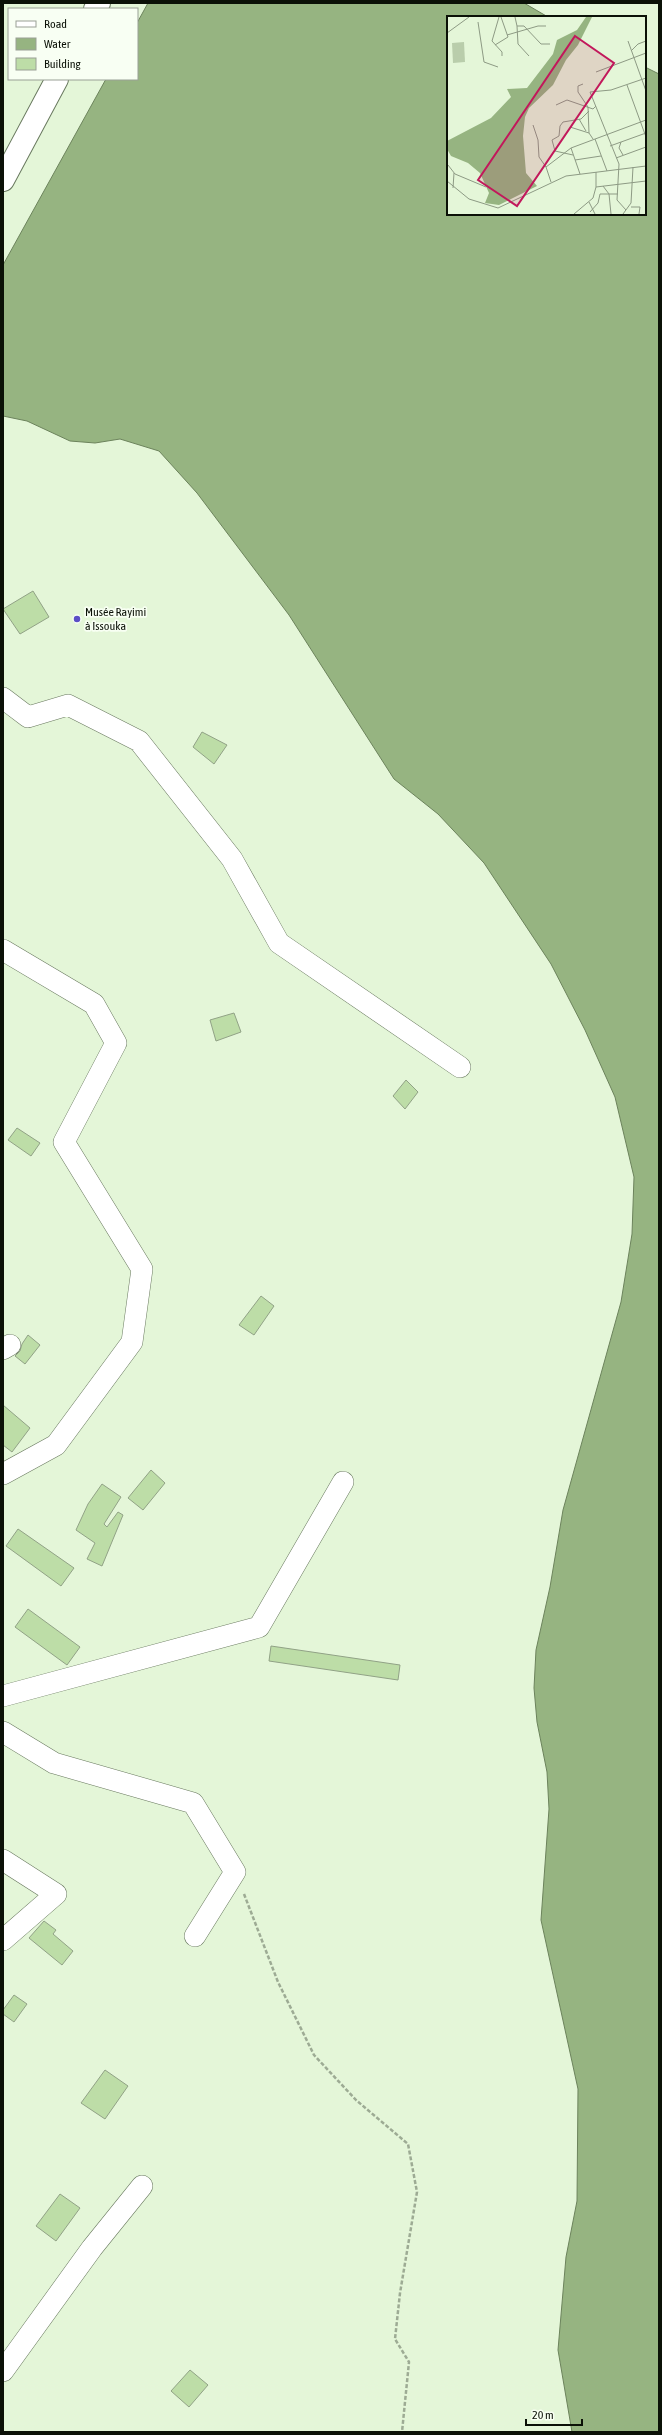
<svg xmlns="http://www.w3.org/2000/svg" width="662" height="2435" viewBox="0 0 662 2435" font-family="'Asap Condensed',sans-serif">
	<style>
		.water { fill: #96b481; stroke: #6c835c }
		.building { fill: #bddda7; stroke: #91a286 }
		.lines { fill: none; stroke-linecap: round; stroke-linejoin: round }
		.minor-casing { stroke: #69795f; stroke-width: 22 }
		.tertiary-casing { stroke: #69795f; stroke-width: 24 }
		.path { stroke: #9dab94; stroke-width: 2.5; stroke-dasharray: 4 2; stroke-linecap: butt }
		.minor { stroke: #fff; stroke-width: 21 }
		.tertiary { stroke: #fff; stroke-width: 22 }
		.poi-dot { fill: #5b4ec6; stroke: #f8fff3; stroke-width: 1.5 }
		.labels { text-anchor: middle; dominant-baseline: central; stroke-width: 3.5; stroke-linejoin: round; paint-order: stroke }
		.poi-label { font-size: 12px; fill: #0b1107; stroke: #f8fff3; text-anchor: start }
		.inset-road { fill: none; stroke: #8d9a84; stroke-width: 1 }
		.view { fill: #c2185b; fill-opacity: 0.15; stroke: #c2185b; stroke-width: 2 }
		.inset-edge { fill: none; stroke: #0b1107; stroke-width: 2 }
	</style>
	<rect width="100%" height="100%" fill="#e4f6d8"/>
	<path class="water" d="M148,3H524L548,17H448V214H645V67L659,74V2432H572L558,2350L566,2257L577,2201L578,2089L541,1920L549,1809L547,1772L537,1722L534,1688L536,1650L550,1587L563,1510L621,1302L632,1234L634,1177L615,1097L585,1030L551,964L484,863L438,814L394,779L289,615L197,493L159,451L120,439L95,443L70,441L27,421L3,416V265L106,79H137V23Z"/>
	<path class="building" d="M33,591L49,617L20,634L3,609Z
		M202,732L227,745L214,764L193,747Z
		M234,1013L241,1032L216,1041L210,1020Z
		M406,1080L418,1092L405,1109L393,1096Z
		M17,1128L40,1143L31,1156L8,1140Z
		M261,1296L274,1306L254,1335L239,1325Z
		M28,1335L40,1345L25,1364L15,1356L20,1351L22,1344Z
		M3,1405L30,1428L12,1452L3,1445Z
		M151,1470L165,1483L143,1510L128,1498Z
		M102,1484L121,1497L104,1524L107,1527L118,1512L123,1515L102,1566L87,1559L95,1543L76,1530L88,1504Z
		M18,1529L74,1568L61,1586L6,1546Z
		M28,1609L80,1647L67,1665L15,1627Z
		M271,1646L400,1665L398,1680L269,1661Z
		M44,1921L56,1930L53,1934L73,1951L62,1965L29,1938Z
		M14,1995L27,2004L14,2022L3,2014V2010Z
		M105,2070L128,2086L105,2119L81,2103Z
		M60,2194L80,2208L56,2241L36,2226Z
		M190,2370L208,2385L189,2407L171,2391Z"/>
	<g class="lines">
		<g class="minor-casing">
			<path id="minor" d="M3,698L28,717L68,705L139,741L232,859L279,943L460,1067
				M3,950L94,1004L116,1043L64,1142L142,1269L132,1342L56,1445L3,1474
				M3,1349L10,1345
				M3,1696L259,1627L343,1482
				M3,1732L54,1763L193,1803L235,1872L195,1936
				M3,1860L56,1894L3,1940
				M3,2371L92,2248L142,2186"/>
		</g>
		<g class="tertiary-casing">
			<path id="tertiary" d="M95,9L99,3
				M3,180L57,79"/>
		</g>
		<path class="path" d="M244,1894L278,1982L314,2055L356,2100L408,2144L417,2192L400,2293L395,2339L409,2362L402,2432"/>
		<use href="#minor" class="minor"/>
		<use href="#tertiary" class="tertiary"/>
	</g>
	<circle class="poi-dot" cx="77" cy="619" r="4"/>
	<g class="labels">
		<g class="poi-label">
			<text x="85" y="612">Musée Rayimi<tspan x="85" dy="14">à Issouka</tspan></text>
		</g>
	</g>
	<g transform="translate(447 16)">
		<rect width="199" height="199" fill="#e4f6d8"/>
		<path d="M17,26L18,46L6,47L5,27Z" fill="#b9cdab"/>
		<path d="M139,1H145L131,29L119,44L106,69L82,92L78,101L76,120L79,157L90,170L52,189L38,187L42,177L33,157L21,147L4,140L0,133V125L44,102L64,81L60,73L80,72L106,38L110,24L130,14Z" fill="#96b481"/>
		<path class="inset-road" d="M52,1L45,25L55,36V40M68,1L70,10H77L94,28H103M31,6L37,46L51,51M70,10L71,28L82,40M0,17L22,1M60,19L91,10H99M181,25L199,75M48,29L61,21L54,1M184,35L191,28L199,25M149,56L199,37M136,68L131,70V76L141,91L142,117L146,123M180,69L199,121M109,89L120,84L146,93L149,90M132,103L139,115M86,109L91,124L92,141L99,151M123,111L142,117M148,123L160,155M174,126L172,132L176,139M163,130L199,117M124,132L133,158M126,139L108,135L105,124L112,120L113,110L116,106L134,103L142,95M169,142L199,131M128,144L154,140M1,149L8,158L39,171M0,165L22,183L51,192L119,160L199,150M104,166L99,151L124,132L199,104M156,170L162,178L164,198M149,171L199,165M6,172L7,157M142,186L148,198M184,191H193L192,198M179,194L170,184L172,148L143,76L164,74L199,62M143,196L151,187L153,178H171M127,198L146,182L149,171V156M176,198L184,187L186,151"/>
		<path class="view" d="M128,20L167,47L70,190L31,164Z"/>
		<rect width="199" height="199" class="inset-edge"/>
	</g>
	<rect width="662" height="2435" fill="none" stroke="#0b1107" stroke-width="8"/>
	<rect x="8" y="8" width="130" height="72" fill="#f8fff3" stroke="#99a095"/>
	<rect x="16" y="21" width="20" height="6" fill="#ffffff" stroke="#99a095"/>
	<text x="44" y="28" font-size="12" fill="#0b1107">Road</text>
	<rect x="16" y="38" width="20" height="12" fill="#96b481" stroke="#99a095"/>
	<text x="44" y="48" font-size="12" fill="#0b1107">Water</text>
	<rect x="16" y="58" width="20" height="12" fill="#bddda7" stroke="#99a095"/>
	<text x="44" y="68" font-size="12" fill="#0b1107">Building</text>
	<path d="M526 2419v6h56v-6" fill="none" stroke="#0b1107" stroke-width="2"/>
	<text x="532" y="2419" font-size="12" fill="#0b1107" stroke="#f8fff3" stroke-width="3" paint-order="stroke">20 m</text>
</svg>
